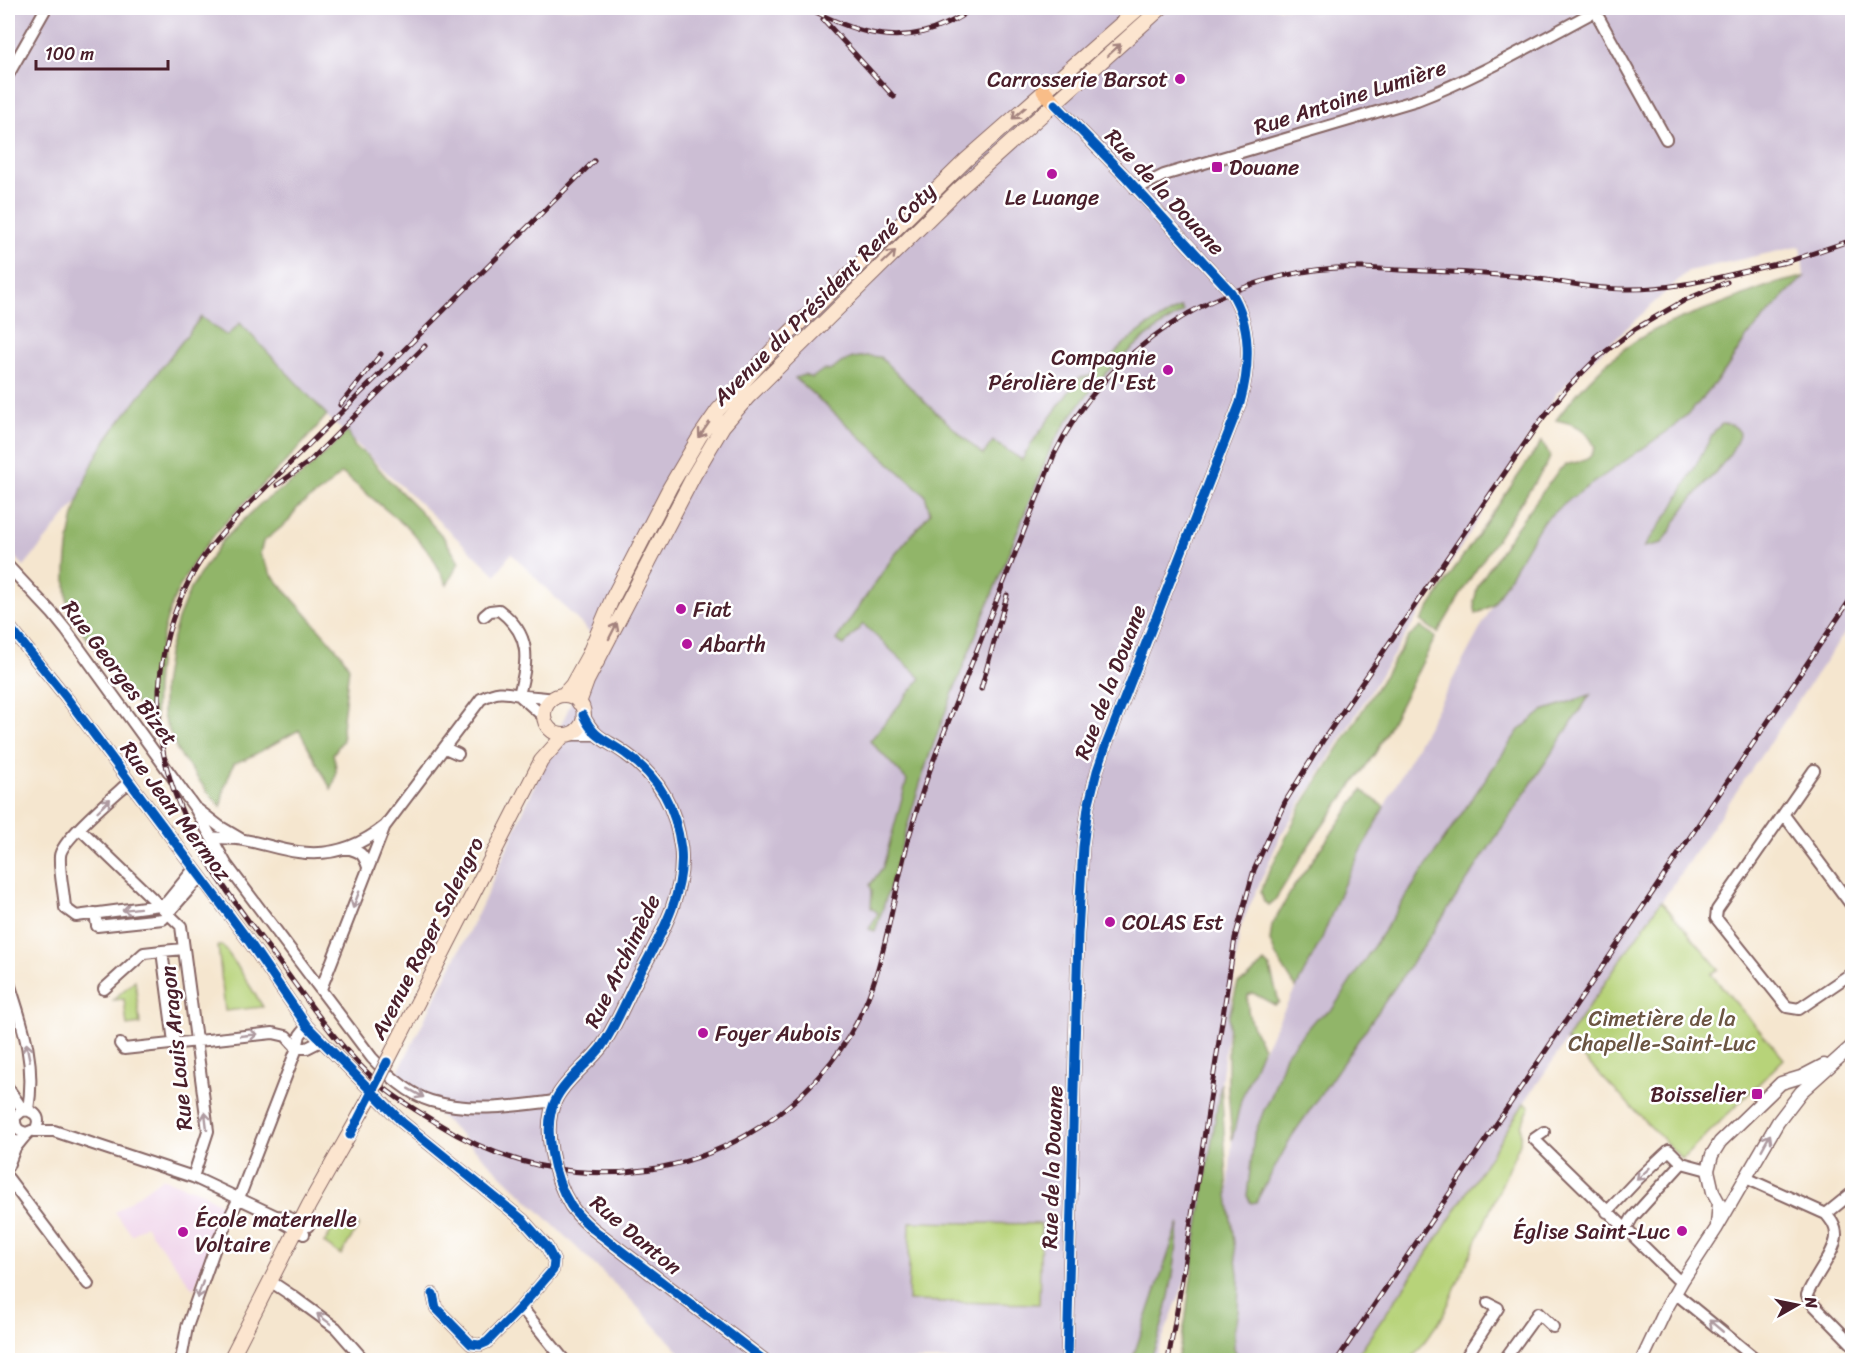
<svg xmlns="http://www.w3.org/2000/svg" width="1860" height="1368" viewBox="0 0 1860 1368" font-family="Sriracha,sans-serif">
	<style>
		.built { fill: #eed0e8 }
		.industrial { fill: #ccbed4 }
		.green { fill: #b7d379; stroke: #807952; stroke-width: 1.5 }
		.forest { fill: #91b569; stroke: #6e6a4a; stroke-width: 1.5 }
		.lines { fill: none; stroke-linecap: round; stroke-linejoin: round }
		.minor-casing { stroke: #866564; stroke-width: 14 }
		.tertiary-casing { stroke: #866564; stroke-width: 15 }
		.secondary-casing { stroke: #866564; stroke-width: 16 }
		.primary-casing { stroke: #866564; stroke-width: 18 }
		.minor { stroke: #fff; stroke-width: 10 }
		.tertiary { stroke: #fff; stroke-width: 12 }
		.secondary { stroke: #fce5cf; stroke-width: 14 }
		.primary { stroke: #f8bd88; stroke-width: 15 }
		.rail-casing { stroke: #4a1f2b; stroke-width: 5 }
		.rail { stroke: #fff; stroke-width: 3; stroke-dasharray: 9; stroke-linecap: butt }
		.secondary-bridge-casing { stroke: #866564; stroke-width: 16; stroke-linecap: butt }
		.secondary-bridge { stroke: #fce5cf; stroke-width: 14 }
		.cycleway-casing { stroke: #fff; stroke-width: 13 }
		.cycleway { stroke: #0057b8; stroke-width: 9 }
		.oneway { stroke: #a3827d }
		.oneway2 { stroke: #ae9aa0 }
		.poi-dot { fill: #b5179e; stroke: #fff; stroke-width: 2 }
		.labels { text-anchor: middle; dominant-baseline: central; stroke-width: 5; stroke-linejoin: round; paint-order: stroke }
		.poi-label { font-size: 22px; fill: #4a1f2b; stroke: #fff; text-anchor: start }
		.street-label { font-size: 22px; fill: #4a1f2b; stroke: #fff }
		.park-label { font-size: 22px; fill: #6b5542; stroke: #fff }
	</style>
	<rect width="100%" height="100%" fill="#fff"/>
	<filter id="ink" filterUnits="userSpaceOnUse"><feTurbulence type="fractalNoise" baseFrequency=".0167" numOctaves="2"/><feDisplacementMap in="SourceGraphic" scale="12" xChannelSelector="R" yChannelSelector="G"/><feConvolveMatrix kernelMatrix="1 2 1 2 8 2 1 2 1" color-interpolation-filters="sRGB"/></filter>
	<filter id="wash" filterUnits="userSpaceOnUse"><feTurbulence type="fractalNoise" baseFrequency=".008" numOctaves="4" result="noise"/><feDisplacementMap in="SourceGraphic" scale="24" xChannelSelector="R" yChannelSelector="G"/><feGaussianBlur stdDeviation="1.35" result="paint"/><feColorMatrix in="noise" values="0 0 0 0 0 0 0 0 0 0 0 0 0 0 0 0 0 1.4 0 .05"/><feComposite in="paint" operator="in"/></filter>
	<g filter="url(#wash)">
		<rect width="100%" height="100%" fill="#f5e6cf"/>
		<path class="built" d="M162,1178L203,1193L226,1208L194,1290L145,1225L132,1235L115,1212Z"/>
		<path class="industrial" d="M8,8H1852V622L1524,1103L1435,1242L1354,1360H1240L1234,1348V1331L1238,1311L1239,1282L1228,1195L1232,1140L1241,1100L1251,1073L1322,938L1342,888L1384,807L1493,605L1541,524L1563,504L1672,428L1726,369L1746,338L1788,292L1804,277L1801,246L1688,271L1557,393L1281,835L1240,928L1202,1239L1154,1360H687L631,1300L397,1074L483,903L598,641L511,553L496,575L315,405L240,323L75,504L24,566L8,549Z"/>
		<path class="green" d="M1661,901L1719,969L1711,974L1784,1059L1682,1159L1566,1040Z
			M218,946H223L240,970L263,1007L225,1011Z
			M135,980L140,1024L127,1026L124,999L113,1000Z
			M1524,1103L1530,1107L1521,1125L1520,1143L1443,1316L1411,1360H1354L1435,1242Z
			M342,1214L359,1225L341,1255L324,1243Z
			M910,1222L1041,1224L1039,1304L908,1301Z"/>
		<path class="forest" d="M1804,277L1788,292L1746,338L1726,369L1695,407L1672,428L1563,504L1541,524L1493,605L1476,614L1474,602L1478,585L1509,538L1558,471C1561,469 1563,466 1566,465C1580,460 1590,464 1595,447C1586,428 1576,424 1556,420C1581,386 1612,353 1649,333C1673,320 1700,311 1726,302C1753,291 1776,282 1804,277Z
			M1181,307L1183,312C1128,344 1083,392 1051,447C1012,548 969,647 932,748C910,808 897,871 875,931L869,929L878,913L871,908L872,891L870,885L883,867L907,780L870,741L921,678L863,624L844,645L836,640L893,557L930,513L925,495L795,378L804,375L812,378L823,370H832L841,363L853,358L867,356L880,357L927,404L983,455L993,441L1022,460L1031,444L1079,378L1090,376L1125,343L1146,327Z
			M201,317L227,336L240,323L327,415C316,428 305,441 294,453C252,497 203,536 177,592C157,635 154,684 156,730L69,614C60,566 72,503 95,459C107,436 124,416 140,396C160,369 181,343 201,317Z
			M1722,424C1732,424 1735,425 1740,433C1730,463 1703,483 1685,508C1677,519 1671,532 1662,543L1644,547L1673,507L1715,430Z
			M348,431L355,447L367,455L388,479L421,512L444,538L459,562L447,585L432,556L409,529L342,473L323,490L298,507L289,521L263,542L260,554L271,574L341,654L349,667L342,728L343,740L333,754C337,768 338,776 331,789L299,730L248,758L234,763L224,789L221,807L207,791L178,752L163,716V686L168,654L178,619L190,589L222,541L260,504L303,474Z
			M1542,441L1550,457L1547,464L1468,582L1438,633L1421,621L1457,565Z
			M1421,627L1433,635L1435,638L1376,752L1311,842L1275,900L1269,905L1264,902L1261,892L1267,876L1301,807L1409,637Z
			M1590,695L1433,932L1292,1136L1256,1202L1251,1203L1247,1196L1254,1136L1264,1110L1271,1097L1285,1055L1316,1018L1332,1010L1428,863L1519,730L1543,711Z
			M1362,790L1384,807L1342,888L1322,938L1296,988L1276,956L1270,941L1272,925L1293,888Z
			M1264,962L1270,968L1279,1002L1275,1005L1253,993L1248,995C1245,1015 1254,1030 1263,1047L1241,1100L1232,1140L1228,1089V1041L1229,1016L1238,983L1247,979Z
			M1221,1083L1228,1195L1239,1282L1238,1311L1234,1331V1348L1240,1360H1177L1185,1323L1196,1239Z
			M1179,1223C1175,1271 1168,1316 1150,1360H1132Z"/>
	</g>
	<g filter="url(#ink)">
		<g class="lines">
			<g class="minor-casing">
				<path id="minor" d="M1595,11L1666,139
					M8,75L46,8
					M1055,104L1124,175L1231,292C1252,325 1250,367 1240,403L1106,745L1097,771L1088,807L1083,847L1078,934L1067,1360
					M1136,189L1164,175L1417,100C1481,76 1540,40 1601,8
					M8,566L53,614L66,630L195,808L226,864L372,1058C388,1075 408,1094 431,1101C472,1113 514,1106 555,1101
					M484,616L490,611L499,610C532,635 528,659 519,695
					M8,625L66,697L248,940L307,1026L402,1122L523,1220L547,1247L554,1261L553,1270L521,1307L487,1342L480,1345L471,1344L436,1308L433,1294
					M519,695L544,717
					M445,748L458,754
					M1814,770L1717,910L1716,918L1787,1007L1799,1009L1852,973
					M129,782C115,795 61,840 60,856C59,873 64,891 65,908L76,916L160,905L167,902L194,869
					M197,809L219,826L241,839
					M1784,815L1852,906
					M80,829L181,926L208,1131L193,1177
					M211,837C223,839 233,838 244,840C262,843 280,850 298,852C331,857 360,846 385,826L481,699C496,691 503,691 519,695C529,697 542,697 553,699
					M346,848C361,852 363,853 368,867
					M95,913L97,926L163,919L200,877
					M8,980C23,1026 36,1061 28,1110
					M104,989L144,953L162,951
					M321,989L384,828
					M174,1042L162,951L184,949
					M120,1044L124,1049L273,1033L286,1036L297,1048
					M297,1048H307L321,1041
					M8,1088L23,1110
					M34,1131H54L193,1177L276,1216L284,1223L304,1234
					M1544,1132L1534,1139L1676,1278L1682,1281
					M15,1148C20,1143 24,1136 29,1132C34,1129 35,1132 37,1126C41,1115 31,1110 23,1110L15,1117C14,1127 18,1132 28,1133
					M8,1166L15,1148L16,1141
					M8,1178L88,1284
					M1746,1178L1826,1214C1831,1220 1836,1226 1836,1235C1837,1250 1813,1279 1807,1295L1809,1300L1852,1344
					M1607,1212L1638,1179L1669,1150L1682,1163L1708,1170
					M1826,1214L1852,1193
					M276,1216L287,1217L308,1226
					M1626,1229L1632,1218L1682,1163
					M270,1281L291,1295L336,1328L364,1360
					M1675,1293L1757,1360
					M521,1307L564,1360
					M181,1360L187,1327L216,1245L239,1198L297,1048L300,1035L307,1026
					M1464,1360L1498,1308L1488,1303
					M1504,1360L1538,1313L1553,1327"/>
			</g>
			<g class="tertiary-casing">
				<path id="tertiary" d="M583,715C595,740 606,739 626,754C660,778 676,808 681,849C686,898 655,944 634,985C624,1005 615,1027 602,1046C589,1064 568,1077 557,1097C540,1126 554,1179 571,1206C577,1215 585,1222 593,1229L764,1360
					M570,734H595
					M1717,1225L1719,1203L1713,1192L1708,1170L1712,1155L1720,1142L1781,1083L1801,1077L1824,1065
					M1642,1360L1666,1309L1682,1281L1716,1229L1778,1122L1801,1092L1852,1046"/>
			</g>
			<g class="secondary-casing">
				<path id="secondary" d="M563,695L572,685L588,656L612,599L670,487L700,436L718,410L775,347L966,160L1139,8
					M544 715a20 20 0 1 1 40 0a20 20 0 1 1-40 0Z
					M579,703L587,681L694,475L723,426L748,397L958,190L1161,8
					M387,1062L541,761L564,735
					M230,1360L309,1205L369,1099"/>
			</g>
			<g class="primary-casing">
				<path id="primary" d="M1044,91L1055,104"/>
			</g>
			<use href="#minor" class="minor"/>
			<use href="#tertiary" class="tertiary"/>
			<use href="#secondary" class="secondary"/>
			<use href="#primary" class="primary"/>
			<g class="rail-casing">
				<path id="rail" d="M816,12C859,34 900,46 946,24C955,20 963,16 970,9
					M823,19L894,97
					M594,161L240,513C224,531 207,549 195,570C158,633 148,712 171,782C191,846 233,901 273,954C307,1000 340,1050 384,1088C400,1101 419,1112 437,1123C568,1206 733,1185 831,1062C883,997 886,926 906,849C910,831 916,814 921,796C936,750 955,705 973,660C1000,591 1027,523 1054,455C1106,349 1218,276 1336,268C1357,267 1378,269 1399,270C1437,271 1475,273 1513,276C1551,279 1587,289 1625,289C1682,290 1736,272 1791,261
					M1784,263L1852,240
					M340,405L381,354
					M277,485L309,462L425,346
					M981,689L1007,595
					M1168,1360L1178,1305L1235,938L1254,870L1285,802L1324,739L1504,474L1538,424L1567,388L1596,359L1635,329L1685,300L1727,282
					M1337,1360L1852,597"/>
			</g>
			<use href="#rail" class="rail"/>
			<g class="secondary-bridge-casing">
				<path id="secondary-bridge" d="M369,1099L387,1062"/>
			</g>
			<use href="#secondary-bridge" class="secondary-bridge"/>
			<g class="cycleway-casing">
				<path id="cycleway" d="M1055,104L1124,175L1231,292C1252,325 1250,367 1240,403L1106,745L1097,771L1088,807L1083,847L1078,934L1067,1360
					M8,625L66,697L248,940L307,1026L402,1122L523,1220L547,1247L554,1261L553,1270L521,1307L487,1342L480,1345L471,1344L436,1308L433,1294
					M583,715C595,740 606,739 626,754C660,778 676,808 681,849C686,898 655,944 634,985C624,1005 615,1027 602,1046C589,1064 568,1077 557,1097C540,1126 554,1179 571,1206C577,1215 585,1222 593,1229L764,1360
					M350,1135L387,1062"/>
			</g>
			<use href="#cycleway" class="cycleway"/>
		</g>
		<defs><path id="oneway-shaft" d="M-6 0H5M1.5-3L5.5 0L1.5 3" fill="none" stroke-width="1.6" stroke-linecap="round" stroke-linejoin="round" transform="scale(1.5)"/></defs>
		<g class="oneway">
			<use href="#oneway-shaft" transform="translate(1114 50) rotate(-42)"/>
			<use href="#oneway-shaft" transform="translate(1019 113) rotate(139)"/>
			<use href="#oneway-shaft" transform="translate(889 257) rotate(-44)"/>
			<use href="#oneway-shaft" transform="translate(704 430) rotate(125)"/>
			<use href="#oneway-shaft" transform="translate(613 631) rotate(-63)"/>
		</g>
		<g class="oneway2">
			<use href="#oneway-shaft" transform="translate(104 805) rotate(-44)"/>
			<use href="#oneway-shaft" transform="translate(356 900) rotate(111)"/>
			<use href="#oneway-shaft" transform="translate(131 909) rotate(173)"/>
			<use href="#oneway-shaft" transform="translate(249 1035) rotate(-6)"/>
			<use href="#oneway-shaft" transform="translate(28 1052) rotate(-101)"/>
			<use href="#oneway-shaft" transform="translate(416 1093) rotate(29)"/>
			<use href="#oneway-shaft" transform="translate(206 1121) rotate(-97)"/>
			<use href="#oneway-shaft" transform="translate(1766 1142) rotate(-61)"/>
			<use href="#oneway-shaft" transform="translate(1643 1174) rotate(137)"/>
			<use href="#oneway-shaft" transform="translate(200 1290) rotate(109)"/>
			<use href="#oneway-shaft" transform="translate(324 1319) rotate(-143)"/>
			<use href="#oneway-shaft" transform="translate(1716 1326) rotate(-140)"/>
		</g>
	</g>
	<g class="poi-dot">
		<circle cx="1180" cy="79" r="6"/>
		<rect x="1211" y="161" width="12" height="12" rx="3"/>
		<circle cx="1052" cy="174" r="6"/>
		<circle cx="1168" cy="370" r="6"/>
		<circle cx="681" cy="609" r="6"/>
		<circle cx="687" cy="644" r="6"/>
		<circle cx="1110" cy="922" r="6"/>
		<circle cx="703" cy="1033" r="6"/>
		<rect x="1751" y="1088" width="12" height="12" rx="3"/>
		<circle cx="1682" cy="1231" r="6"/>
		<circle cx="183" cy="1232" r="6"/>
	</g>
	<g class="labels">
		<g class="poi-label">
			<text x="1168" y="79" text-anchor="end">Carrosserie Barsot</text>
			<text x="1229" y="167">Douane</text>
			<text x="1052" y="197" text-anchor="middle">Le Luange</text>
			<text x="1156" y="357" text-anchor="end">Compagnie<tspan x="1156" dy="25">Pérolière de l'Est</tspan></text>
			<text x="693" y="609">Fiat</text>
			<text x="699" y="644">Abarth</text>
			<text x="1122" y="922">COLAS Est</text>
			<text x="715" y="1033">Foyer Aubois</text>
			<text x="1745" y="1094" text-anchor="end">Boisselier</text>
			<text x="195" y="1219">École maternelle<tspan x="195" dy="25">Voltaire</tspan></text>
			<text x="1670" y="1231" text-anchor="end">Église Saint-Luc</text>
		</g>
		<g class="street-label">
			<text transform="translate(1350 97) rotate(-18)">Rue Antoine Lumière</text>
			<text transform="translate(1165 192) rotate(47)">Rue de la Douane</text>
			<text transform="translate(824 294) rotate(-45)">Avenue du Président René Coty</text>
			<text transform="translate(120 673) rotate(53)">Rue Georges Bizet</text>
			<text transform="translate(1110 682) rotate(-69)">Rue de la Douane</text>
			<text transform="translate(176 811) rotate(53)">Rue Jean Mermoz</text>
			<text transform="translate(427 938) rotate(-63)">Avenue Roger Salengro</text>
			<text transform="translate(622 961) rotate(-64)">Rue Archimède</text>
			<text transform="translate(176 1048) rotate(-96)">Rue Louis Aragon</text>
			<text transform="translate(1052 1167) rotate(-88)">Rue de la Douane</text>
			<text transform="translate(636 1235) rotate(40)">Rue Danton</text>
		</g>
		<g class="park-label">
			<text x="1662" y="1018">Cimetière de la<tspan x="1662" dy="25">Chapelle-Saint-Luc</tspan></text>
		</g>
	</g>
	<rect width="1860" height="1368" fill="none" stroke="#fff" stroke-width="30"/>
	<g transform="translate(1797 1305) rotate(81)" stroke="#ffffff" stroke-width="4.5" paint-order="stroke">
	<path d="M0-4.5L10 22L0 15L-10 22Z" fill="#4a1f2b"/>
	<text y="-9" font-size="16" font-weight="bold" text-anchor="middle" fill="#4a1f2b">N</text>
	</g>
	<path d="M36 60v9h132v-9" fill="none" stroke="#4a1f2b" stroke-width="3"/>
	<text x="45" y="60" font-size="18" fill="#4a1f2b" stroke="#ffffff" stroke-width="4.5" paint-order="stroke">100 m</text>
</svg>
